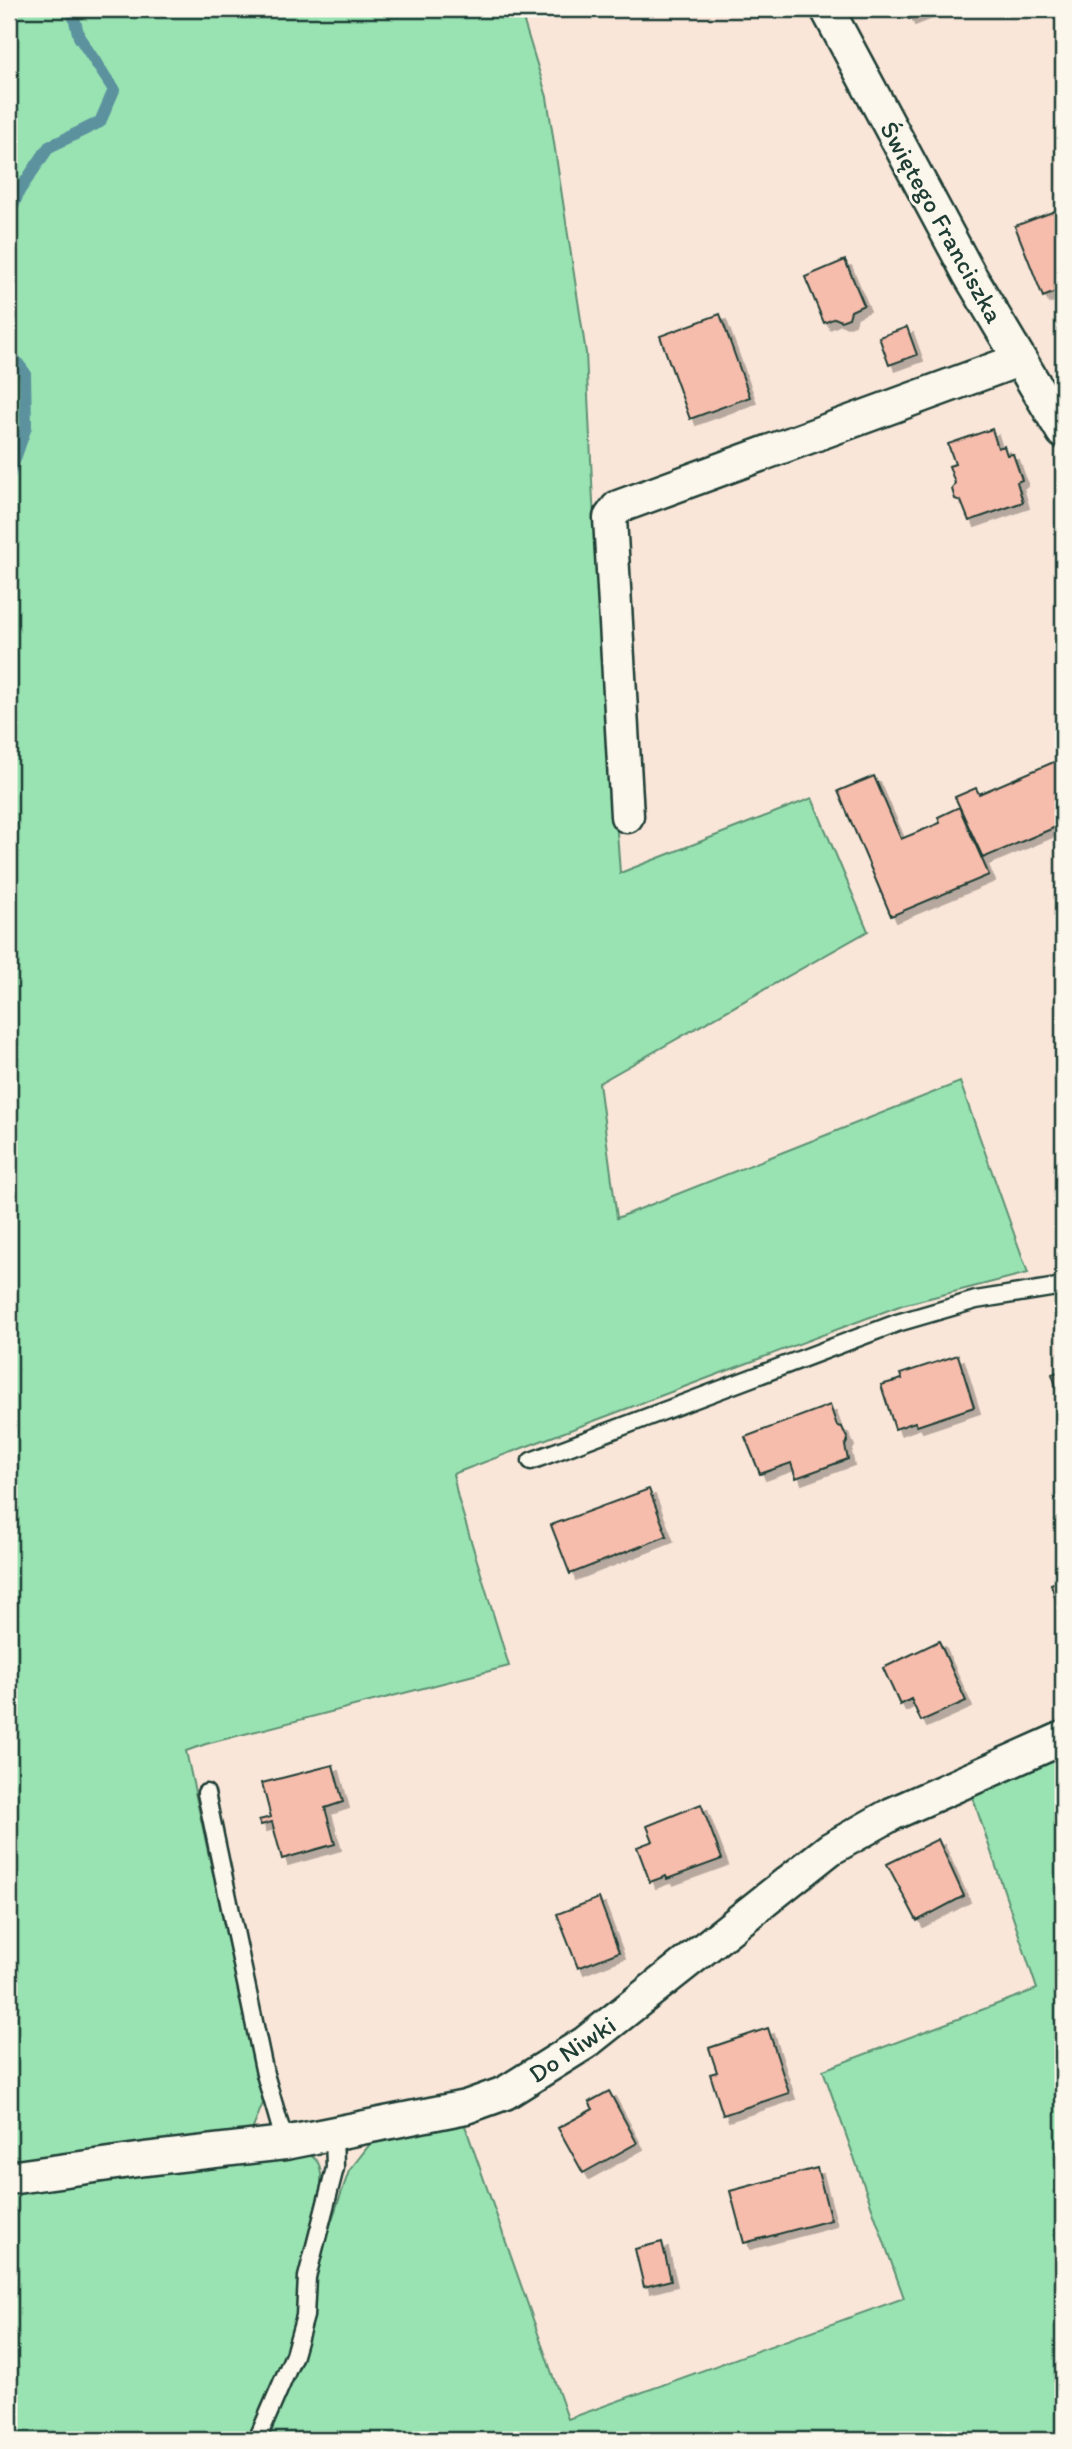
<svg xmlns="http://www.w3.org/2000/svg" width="1072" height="2449" viewBox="0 0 1072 2449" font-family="Itim,sans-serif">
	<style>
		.green { fill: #99e3b2; stroke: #5c9073; stroke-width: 2 }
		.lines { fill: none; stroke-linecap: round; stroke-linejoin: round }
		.stream { stroke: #5b929e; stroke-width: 12 }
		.building { fill: #f6bdad; stroke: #1f3d34; stroke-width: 2; filter: url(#shadow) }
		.lane-casing { stroke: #1f3d34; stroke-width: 21 }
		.street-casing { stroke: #1f3d34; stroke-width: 37 }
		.lane { stroke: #fbf7ec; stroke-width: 16 }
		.street { stroke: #fbf7ec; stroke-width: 32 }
		.labels { text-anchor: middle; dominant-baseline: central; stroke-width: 6; stroke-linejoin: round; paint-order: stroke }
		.street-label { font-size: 26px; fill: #1f3d34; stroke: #fbf7ec }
	</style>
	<defs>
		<filter id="shadow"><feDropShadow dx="6" dy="6" stdDeviation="0" flood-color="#0004"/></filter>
	</defs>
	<rect width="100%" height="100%" fill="#fae6d9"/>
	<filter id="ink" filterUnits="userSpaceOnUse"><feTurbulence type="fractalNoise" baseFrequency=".0143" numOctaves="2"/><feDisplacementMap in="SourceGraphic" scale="14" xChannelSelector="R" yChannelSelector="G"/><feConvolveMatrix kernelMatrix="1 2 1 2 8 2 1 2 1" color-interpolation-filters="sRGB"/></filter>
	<g filter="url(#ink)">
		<path class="green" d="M9,9H520L547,97L586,353L593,502L620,873L812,798L868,931L599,1083L617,1218L960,1082L1028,1273L902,1305L453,1474L458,1498L509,1666L206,1744L186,1751L263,2103L251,2133L9,2164Z
			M1063,1749V2440H266L302,2358L313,2308L318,2260L349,2171L374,2139L462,2117L568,2419L904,2298L823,2070L1037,1989L970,1789Z
			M302,2149C319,2160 322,2164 321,2185L302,2260L296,2315L286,2353L247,2440H9V2185Z"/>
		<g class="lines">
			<path class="stream" d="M9,217L19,191L49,147L100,122L114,90L79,37L72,9
				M9,352L25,373L26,427L9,476"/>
		</g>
		<path class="building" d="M905,9H934L909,19Z
			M1063,208V289L1043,297L1015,226Z
			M845,260L864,305L851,311L849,318L841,321L835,318L824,323L805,277Z
			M720,314L750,397L690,419L660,336Z
			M907,327L917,355L889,365L879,337Z
			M992,429L998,448L1004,446L1007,455L1013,454L1022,480L1017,482L1023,502L969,521L961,501L955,499L952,489L955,483L949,466L955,464L948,444Z
			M1063,758V824L983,858L955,797L976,788L979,794Z
			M874,776L901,839L940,823L938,817L959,807L989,875L891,916L838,791Z
			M958,1355L974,1407L917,1426L915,1422L895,1429L881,1385L902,1379L900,1374Z
			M1063,1370V1406L1052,1374Z
			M830,1405L837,1426L842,1427L848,1440L845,1446L848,1459L796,1478L791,1463L760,1474L745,1437Z
			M649,1489L667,1536L570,1574L551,1525Z
			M1063,1580V1623L1051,1584Z
			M939,1641L966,1701L921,1721L911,1699L900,1705L883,1668Z
			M333,1765L343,1802L325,1808L335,1844L282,1859L272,1822L261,1825L259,1820L271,1817L262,1783Z
			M701,1804L722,1859L667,1879L666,1876L650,1882L637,1847L653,1841L647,1826Z
			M938,1839L964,1896L917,1921L887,1864Z
			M599,1898L619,1952L578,1968L557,1914Z
			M768,2028L789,2093L723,2115L710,2074L717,2072L709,2048Z
			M609,2091L637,2143L583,2173L558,2128L593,2109L589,2102Z
			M817,2168L831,2220L744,2243L730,2191Z
			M662,2242L671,2280L644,2287L635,2249Z"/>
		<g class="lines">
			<g class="lane-casing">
				<path id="lane" d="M531,1461L897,1323L976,1300L1063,1286
					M206,1793L265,2074L285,2143
					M257,2440L294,2355L305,2316L307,2277L335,2168L334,2132"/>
			</g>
			<g class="street-casing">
				<path id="street" d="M827,9L969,274L1063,432
					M627,816L610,518L618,507L1019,360
					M9,2178L145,2159L285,2143L466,2107L505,2093L585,2043L830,1849L892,1814L1063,1738"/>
			</g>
			<use href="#lane" class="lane"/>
			<use href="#street" class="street"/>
		</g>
	</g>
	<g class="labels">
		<g class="street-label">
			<text transform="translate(942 222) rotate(61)">Świętego Franciszka</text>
			<text transform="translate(572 2049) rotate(-34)">Do Niwki</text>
		</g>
	</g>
	<rect width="1072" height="2449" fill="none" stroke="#fbf7ec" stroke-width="35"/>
	<rect x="18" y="18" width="1037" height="2414" fill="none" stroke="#1f3d34" stroke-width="2.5" filter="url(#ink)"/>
</svg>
